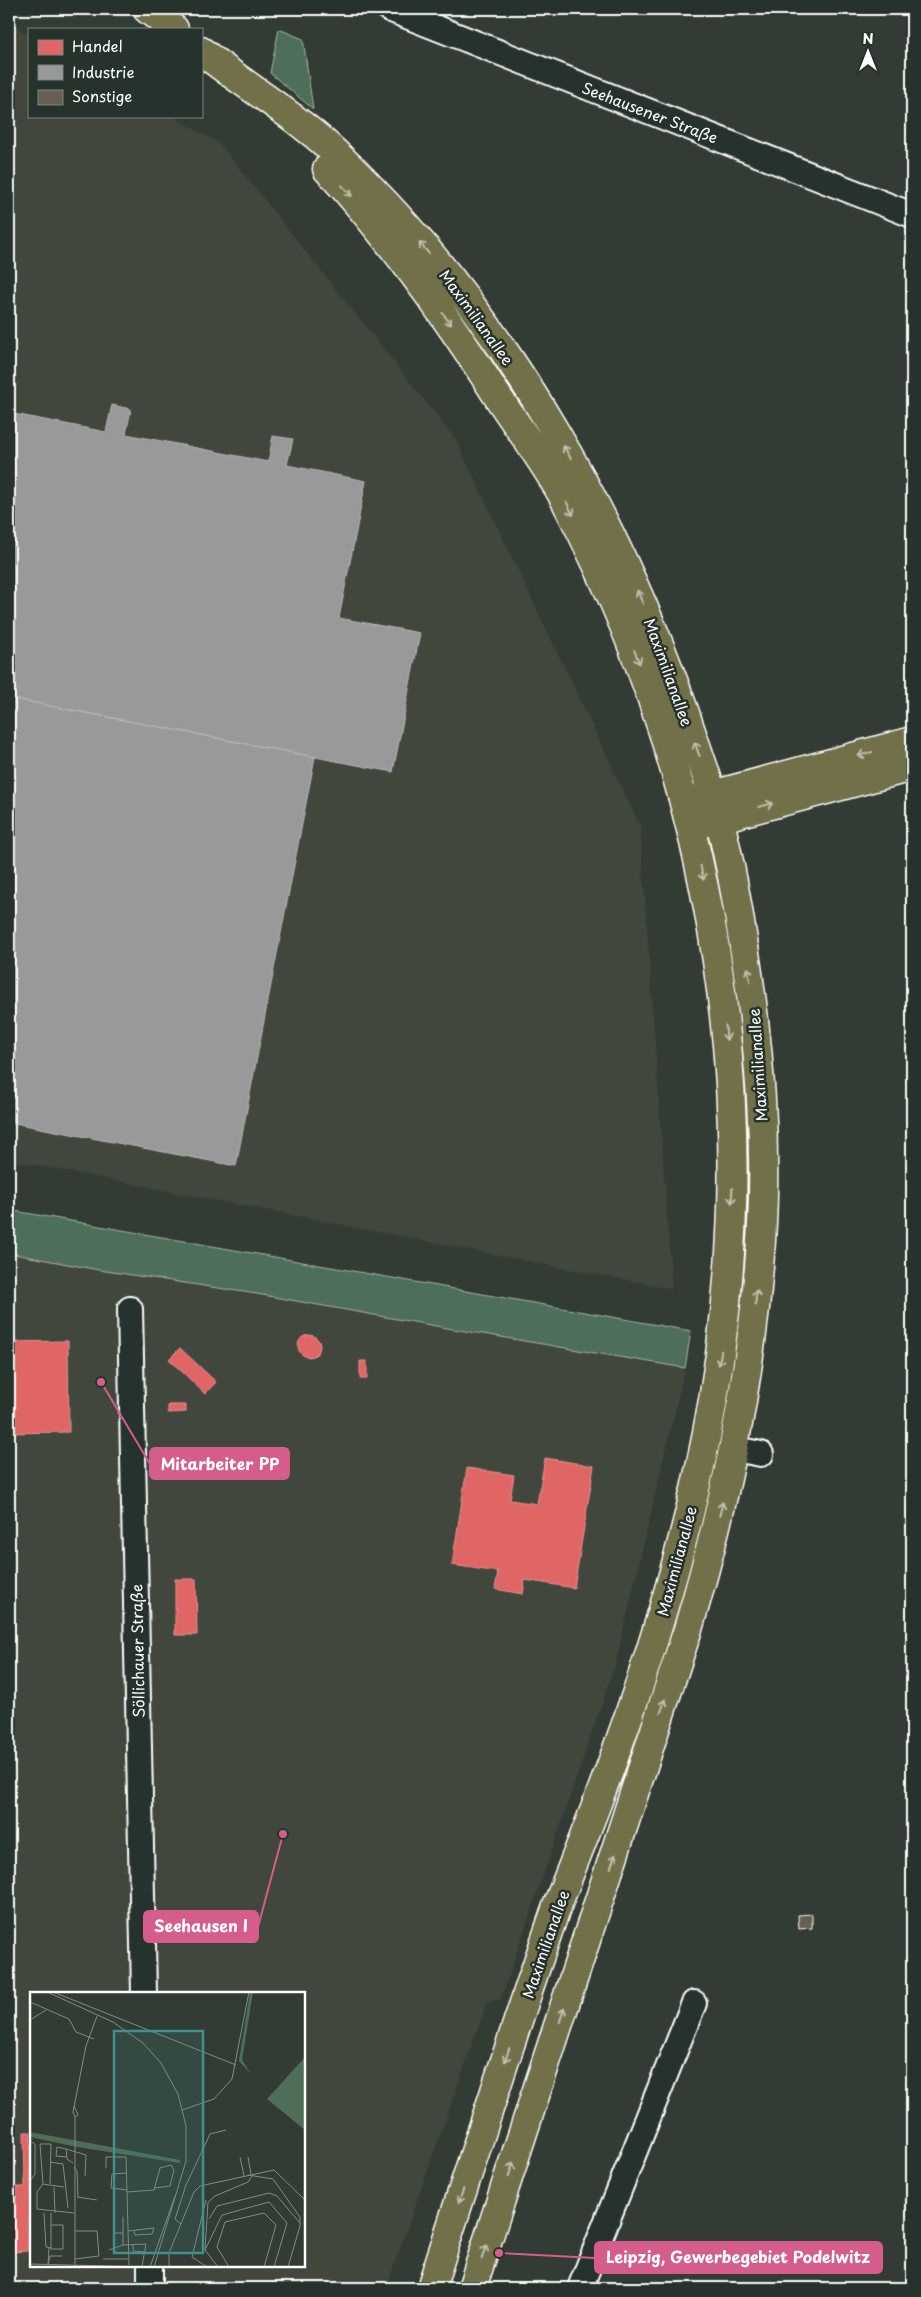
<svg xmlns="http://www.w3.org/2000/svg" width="921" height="2297" viewBox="0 0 921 2297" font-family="'Playpen Sans',sans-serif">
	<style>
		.built { fill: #43463d; fill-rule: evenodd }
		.green { fill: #4e6e58; stroke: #a6b6ac }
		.shops { fill: #e06666; stroke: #e99494 }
		.industry { fill: #999; stroke: #b8b8b8 }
		.building { fill: #685e52; stroke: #fff }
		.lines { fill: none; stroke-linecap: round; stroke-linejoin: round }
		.minor-casing { stroke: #fff; stroke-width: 28 }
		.major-casing { stroke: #fff; stroke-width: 31 }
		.minor { stroke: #26332d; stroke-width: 24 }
		.major { stroke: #71704a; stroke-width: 28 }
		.oneway { stroke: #bfbfae }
		.labels { text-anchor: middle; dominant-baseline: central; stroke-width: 5; stroke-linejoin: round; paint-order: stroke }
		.street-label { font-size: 15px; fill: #fff; stroke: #26332d }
		.inset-road { fill: none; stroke: #858a85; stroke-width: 1 }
		.view { fill: #3f918b; fill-opacity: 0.15; stroke: #3f918b; stroke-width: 2.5 }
		.inset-edge { fill: none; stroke: #fff; stroke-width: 2.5 }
		.leader { fill: none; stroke: #d45d8c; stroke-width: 2 }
		.callout-dot { fill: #d45d8c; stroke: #26332d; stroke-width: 2 }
		.callout { fill: #d45d8c; stroke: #d45d8c; stroke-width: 2 }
		.callout-label { font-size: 16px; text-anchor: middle; font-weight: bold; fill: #fff }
	</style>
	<rect width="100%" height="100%" fill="#333c34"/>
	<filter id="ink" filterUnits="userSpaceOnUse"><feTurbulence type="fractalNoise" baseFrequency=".02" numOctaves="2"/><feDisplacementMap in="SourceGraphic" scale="10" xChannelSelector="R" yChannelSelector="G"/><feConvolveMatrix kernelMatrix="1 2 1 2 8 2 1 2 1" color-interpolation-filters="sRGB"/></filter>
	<g filter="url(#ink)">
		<path class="built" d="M9,23L29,35V116H172L219,143L456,440L640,826L672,1289L9,1160Z
			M9,1253L99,1270L257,1294L447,1328L685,1368L615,1665L501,1999L487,2002L386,2288H9ZM31,1993H304V2266H31Z"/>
		<path class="green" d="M279,29L303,39L313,109L270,73Z
			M9,1210L691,1331L685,1368L447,1328L257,1294L99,1270L9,1253Z"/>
		<path class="shops" d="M298 1346a11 11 0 1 1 22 0a11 11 0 1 1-22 0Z
			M68,1341L69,1432L9,1433V1342Z
			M180,1348L216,1382L205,1394L169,1359Z
			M360,1361H367V1379H360Z
			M168,1405H186V1412L168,1413Z
			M545,1458L594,1466L574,1588L525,1580L523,1594L495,1589L498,1572L452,1565L467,1468L514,1475L510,1500L537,1504Z
			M175,1579H196L197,1635H175Z
			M24,2132H31V2223H27L28,2251L9,2252V2187H25Z"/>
		<path class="industry" d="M112,405L131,409L126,434L268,462L273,436L293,439L287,465L366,481L339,618L420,633L393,772L9,698V413L106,432Z
			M9,698L315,757L236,1166L9,1122Z"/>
		<path class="building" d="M812,1914V1928L799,1929L798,1915Z"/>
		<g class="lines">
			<g class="minor-casing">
				<path id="minor" d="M389,9L912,215
					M130,1309L144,1993
					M735,1449L761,1454
					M150,2266V2288
					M580,2288L694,2003"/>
			</g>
			<g class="major-casing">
				<path id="major" d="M147,9L174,29
					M201,51C234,77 269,99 301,124C325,142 347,163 367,184C513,332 616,519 685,713C696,747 709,780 718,814C728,852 735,890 741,928C759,1035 769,1146 760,1255C750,1386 725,1504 688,1629L472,2288
					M327,169C391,239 447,317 498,397C521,432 547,465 566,502C718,792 770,1121 705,1443C684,1547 653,1649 617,1749C598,1803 576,1856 556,1909C512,2035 472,2162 431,2288
					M694,800L912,741
					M703,823L912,767"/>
			</g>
			<use href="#minor" class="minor"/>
			<use href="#major" class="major"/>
		</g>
		<defs><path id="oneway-shaft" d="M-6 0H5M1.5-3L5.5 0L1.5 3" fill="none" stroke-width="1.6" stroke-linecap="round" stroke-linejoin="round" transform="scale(1.25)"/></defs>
		<g class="oneway">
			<use href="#oneway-shaft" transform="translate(347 191) rotate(48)"/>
			<use href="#oneway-shaft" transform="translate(424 248) rotate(-131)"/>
			<use href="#oneway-shaft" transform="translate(447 319) rotate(54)"/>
			<use href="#oneway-shaft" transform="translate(567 452) rotate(-120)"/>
			<use href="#oneway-shaft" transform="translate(570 509) rotate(64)"/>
			<use href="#oneway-shaft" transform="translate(640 597) rotate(-113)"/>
			<use href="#oneway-shaft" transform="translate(637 657) rotate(68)"/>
			<use href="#oneway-shaft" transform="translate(697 749) rotate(-109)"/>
			<use href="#oneway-shaft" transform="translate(865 754) rotate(165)"/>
			<use href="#oneway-shaft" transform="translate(766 805) rotate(-15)"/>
			<use href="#oneway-shaft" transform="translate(702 873) rotate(78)"/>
			<use href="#oneway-shaft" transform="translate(749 975) rotate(-99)"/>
			<use href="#oneway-shaft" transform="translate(726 1033) rotate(85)"/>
			<use href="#oneway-shaft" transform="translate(732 1196) rotate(92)"/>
			<use href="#oneway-shaft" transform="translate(756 1297) rotate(-84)"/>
			<use href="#oneway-shaft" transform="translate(720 1358) rotate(100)"/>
			<use href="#oneway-shaft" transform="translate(721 1509) rotate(-76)"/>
			<use href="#oneway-shaft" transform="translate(663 1706) rotate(-72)"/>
			<use href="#oneway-shaft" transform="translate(613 1861) rotate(-72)"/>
			<use href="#oneway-shaft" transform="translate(562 2015) rotate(-72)"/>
			<use href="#oneway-shaft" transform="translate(507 2055) rotate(108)"/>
			<use href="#oneway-shaft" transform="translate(511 2169) rotate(-72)"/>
			<use href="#oneway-shaft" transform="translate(461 2196) rotate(108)"/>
			<use href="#oneway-shaft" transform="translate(484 2252) rotate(-71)"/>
		</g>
	</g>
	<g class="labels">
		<g class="street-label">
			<text transform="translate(650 112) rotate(21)">Seehausener Straße</text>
			<text transform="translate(477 317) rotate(54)">Maximilianallee</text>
			<text transform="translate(669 672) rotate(70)">Maximilianallee</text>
			<text transform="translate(757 1065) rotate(-94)">Maximilianallee</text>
			<text transform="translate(676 1561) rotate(-75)">Maximilianallee</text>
			<text transform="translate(137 1651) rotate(-91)">Söllichauer Straße</text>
			<text transform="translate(545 1944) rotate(-71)">Maximilianallee</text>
		</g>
	</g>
	<g transform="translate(30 1992)">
		<rect width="275" height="275" fill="#333c34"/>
		<path d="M220,0H223L212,68L221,82L209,69ZM275,65V138L237,107ZM0,140L150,168V171L47,155L0,145Z" fill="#4e6e58"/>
		<path class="inset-road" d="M17,0L83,30L113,51L131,71L148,102L156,134V169L124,275M23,0L206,73M0,10L39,27L46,40L64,47M0,28L16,18M44,114L48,123L45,125L43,120L56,54L67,24M152,118L184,107L202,87L219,0M45,125V274M0,149L5,152V182L0,189M36,157L56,163L55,184M37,165L26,164L27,155L36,157L37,167L43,171M210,165L214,184M218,165L221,182M20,170L33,172L38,216M44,175L47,179L48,205M76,176V165H96L99,273M97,181L82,182L81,196L97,198M218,183L243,187L270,225V234L258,275M13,192L10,152H21L20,192M24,195L25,221M34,195L13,192L7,200V217L44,221M97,200L124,198L130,176L141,173L144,178L140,194L125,196M47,205L67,208M176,208L162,265L177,275M14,221L16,255L21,256M21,221V257H33V233H21M179,227L187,214L239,201L247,204L270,231M151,232L145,227L156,193L180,142L196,138M45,239H67L69,264L45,267M98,239L124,236L122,242L105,243L104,239M84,248V241H93M93,253L116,252L112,274M103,253V259L116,260M19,256L18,273L20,264H32M79,258L93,253V225M175,258L192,223L239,210L257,231L244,275M73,267H98M0,272L117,275M120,275L145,204M139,275V261L164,200L170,194L244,178L275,208M188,275L175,258L178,210L185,204L218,190L222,184M199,275L187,255L195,230L234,221L246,233L234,275"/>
		<path class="view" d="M84,39H173V261H84Z"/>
		<rect width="275" height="275" class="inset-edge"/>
	</g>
	<path class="leader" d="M101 1382L150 1464M283 1834L258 1927M499 2253L595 2258"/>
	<g class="callout-dot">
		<circle cx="101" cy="1382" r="5"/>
		<circle cx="283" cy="1834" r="5"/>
		<circle cx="499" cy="2253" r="5"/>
	</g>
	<g class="callout">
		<rect x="150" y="1448" width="139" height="31" rx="5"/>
		<rect x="144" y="1911" width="114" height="31" rx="5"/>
		<rect x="595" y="2242" width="287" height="31" rx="5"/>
	</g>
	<g class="callout-label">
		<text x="220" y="1470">Mitarbeiter PP</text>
		<text x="201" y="1932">Seehausen I</text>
		<text x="738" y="2263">Leipzig, Gewerbegebiet Podelwitz</text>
	</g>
	<rect width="921" height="2297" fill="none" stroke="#26332d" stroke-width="30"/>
	<rect x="15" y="15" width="891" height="2267" fill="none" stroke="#fff" stroke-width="2" filter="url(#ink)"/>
	<rect x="28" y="28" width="175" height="90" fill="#26332d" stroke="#7d8581"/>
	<rect x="38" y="40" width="25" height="15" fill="#e06666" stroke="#7d8581"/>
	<text x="72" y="52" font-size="15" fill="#ffffff">Handel</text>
	<rect x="38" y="65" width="25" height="15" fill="#999999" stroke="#7d8581"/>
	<text x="72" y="78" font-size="15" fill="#ffffff">Industrie</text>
	<rect x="38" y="90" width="25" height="15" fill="#685e52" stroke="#7d8581"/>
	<text x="72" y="102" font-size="15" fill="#ffffff">Sonstige</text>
	<g transform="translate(868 52)" stroke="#26332d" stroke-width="4" paint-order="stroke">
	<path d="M0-4L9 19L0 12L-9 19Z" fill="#ffffff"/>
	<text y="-8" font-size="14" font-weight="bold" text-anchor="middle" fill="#ffffff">N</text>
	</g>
</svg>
